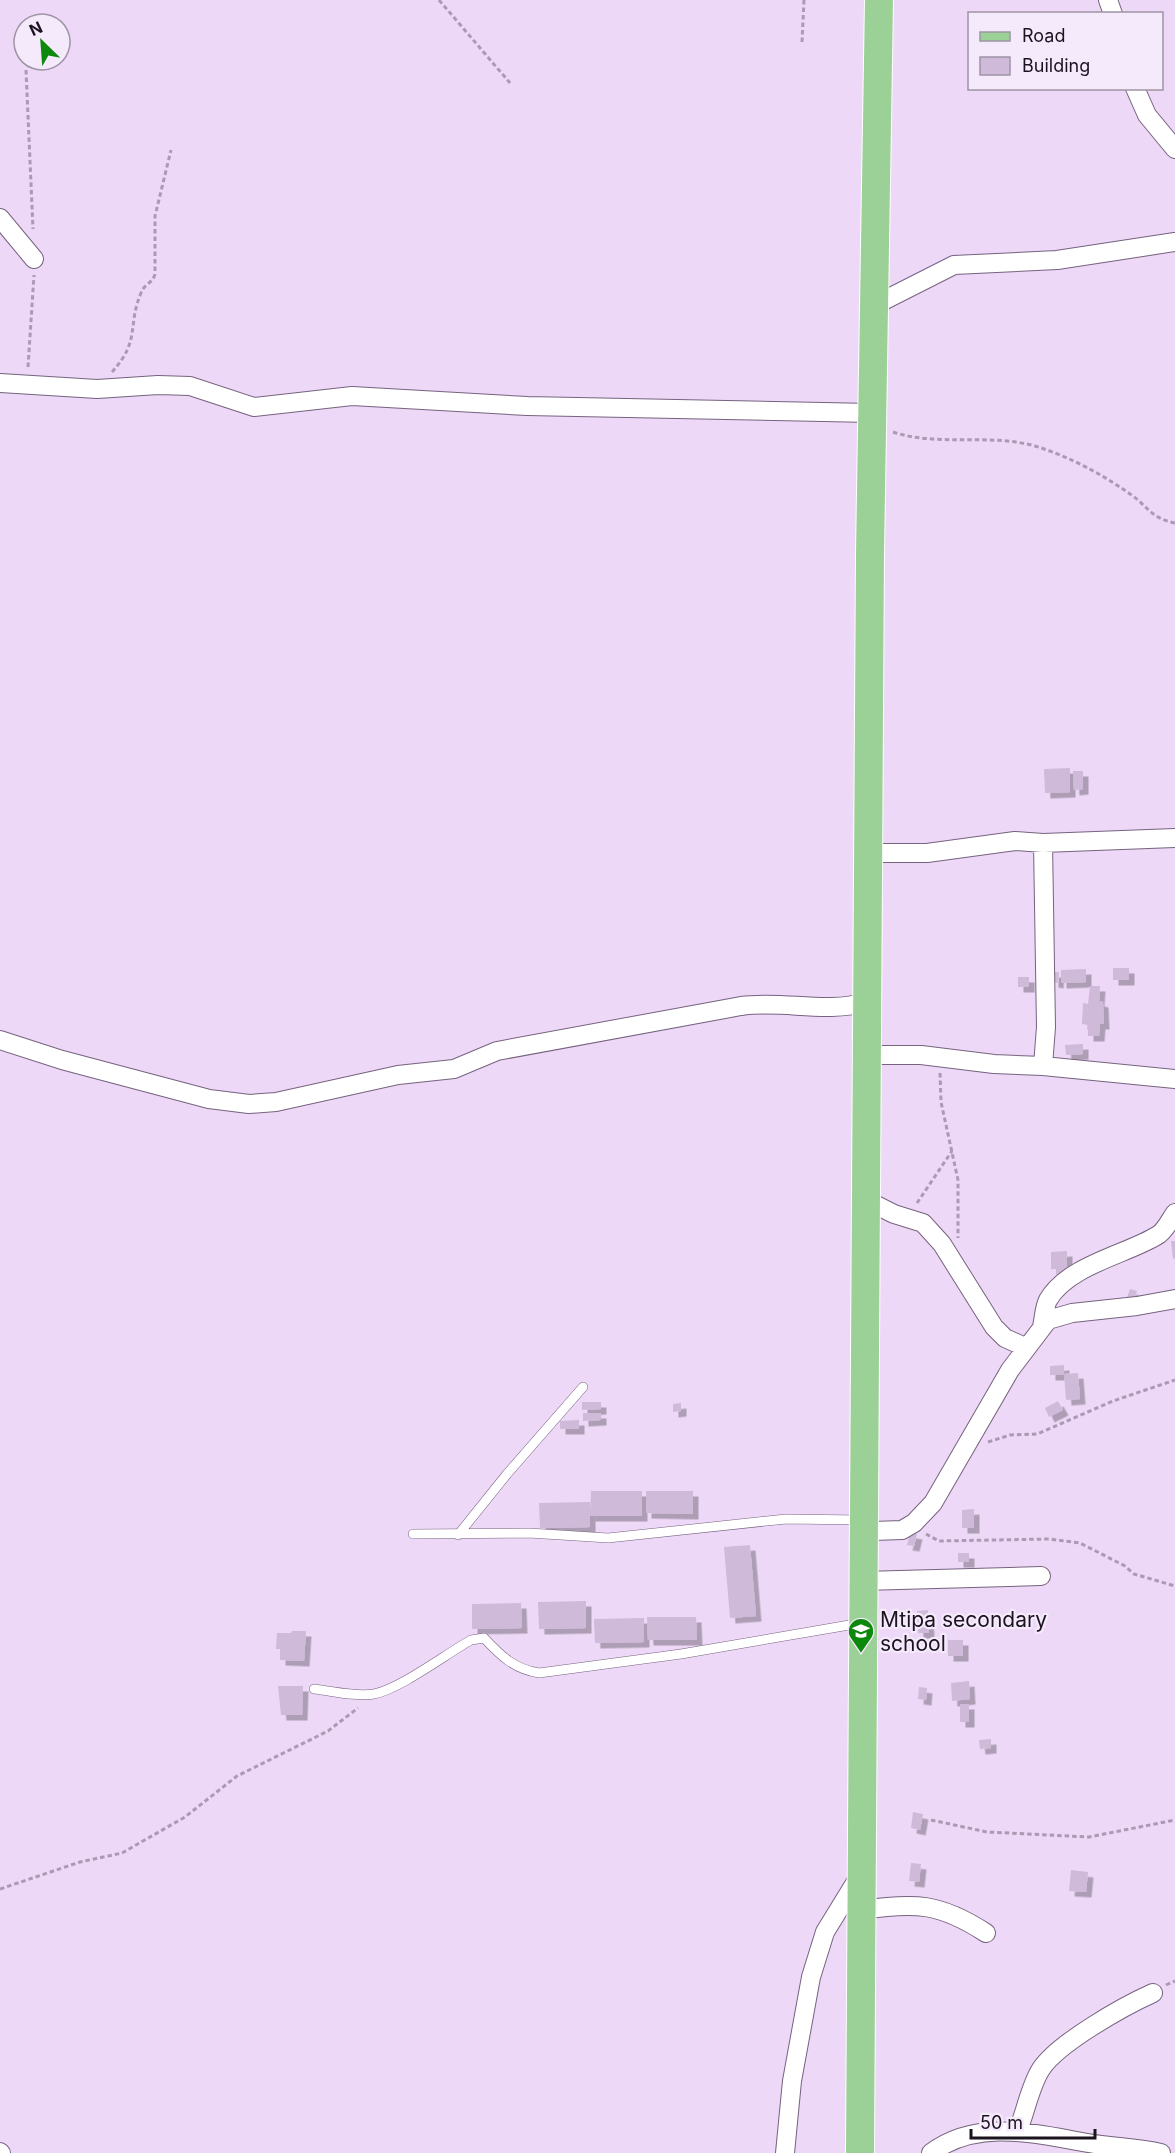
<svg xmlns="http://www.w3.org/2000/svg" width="1175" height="2153" viewBox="0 0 1175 2153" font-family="Inter,sans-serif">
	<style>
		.building { fill: #cfbad9; filter: url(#shadow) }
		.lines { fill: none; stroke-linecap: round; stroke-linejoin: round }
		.service-casing { stroke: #76637e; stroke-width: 10 }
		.minor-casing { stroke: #76637e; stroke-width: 20 }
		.primary-casing { stroke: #fff; stroke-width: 30 }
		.path { stroke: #ab9ab3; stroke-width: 3; stroke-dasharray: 4.5 3; stroke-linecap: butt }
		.service { stroke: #fff; stroke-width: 9 }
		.minor { stroke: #fff; stroke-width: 18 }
		.primary { stroke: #9bd197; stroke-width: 28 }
		.labels { text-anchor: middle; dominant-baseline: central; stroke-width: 4.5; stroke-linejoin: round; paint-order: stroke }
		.poi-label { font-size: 21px; fill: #1b141f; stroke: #f5e9fc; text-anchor: start }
	</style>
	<defs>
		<filter id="shadow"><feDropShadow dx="5.5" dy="5.5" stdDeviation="0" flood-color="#0004"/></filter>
	</defs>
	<rect width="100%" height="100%" fill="#edd8f7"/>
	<path class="building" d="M1070,768V792L1045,793L1044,769Z
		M1073,771H1083V789L1074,790Z
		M1113,968H1129V980H1113Z
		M1086,969V982L1061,983V970Z
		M1053,972H1059L1058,983L1053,982Z
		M1018,977H1029V987H1018Z
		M1090,986H1100L1099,1001L1103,1002L1104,1024H1100L1099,1036H1088V1025L1082,1024L1083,1003L1088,1004Z
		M1083,1044V1054L1066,1055L1065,1045Z
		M1171,1241H1175V1258L1173,1259Z
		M1067,1251V1274H1056V1269H1051V1252Z
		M1130,1289L1137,1291L1134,1302L1126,1300Z
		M1064,1365V1375H1050V1366Z
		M1078,1373L1080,1399L1066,1400L1064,1374Z
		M1058,1401L1063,1410L1049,1417L1045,1408Z
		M582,1402H601V1409L582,1410Z
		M681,1403V1411L673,1412V1404Z
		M583,1413H601V1420L583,1421Z
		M579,1420V1429H560V1421Z
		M591,1491H642V1516H590Z
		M646,1491H693V1514L646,1513Z
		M590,1502V1527L540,1528L539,1503Z
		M974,1509V1528H962V1510Z
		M910,1533L917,1534L914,1546L907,1545Z
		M750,1545L756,1616L730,1618L724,1547Z
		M958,1553H969V1562H958Z
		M586,1601V1628L539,1629L538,1602Z
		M521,1603L522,1628L472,1629V1604Z
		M928,1610L929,1633H918L917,1611Z
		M647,1617H696L697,1640H648Z
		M644,1618V1642L595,1643L594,1619Z
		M292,1631H306L304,1661L280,1660V1649H276L277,1633H291Z
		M948,1640H963V1656H948Z
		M969,1681L970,1699L952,1701L951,1683Z
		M278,1686H303L302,1715H281Z
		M919,1687L927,1688L926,1700L918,1699Z
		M960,1704H969V1722H960Z
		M991,1739V1748L980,1749L979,1740Z
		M913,1812L923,1814L920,1830L911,1828Z
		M911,1863L921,1864L919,1882L909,1881Z
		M1071,1870L1088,1872L1086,1892L1069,1891Z"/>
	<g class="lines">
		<g class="service-casing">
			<path id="service" d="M413,1534L529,1533L608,1538L786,1519L862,1520
				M458,1535L507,1474L583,1387
				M314,1689C333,1691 354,1697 374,1694C400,1689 446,1654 471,1640L484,1638C501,1656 514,1669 539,1673L681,1654L861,1623"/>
		</g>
		<g class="minor-casing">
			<path id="minor" d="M1108,0L1113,14
				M1135,88L1147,115L1175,149
				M0,218L34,259
				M875,305L954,265L1057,260L1175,242
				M0,383L97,389L158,385L190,386L254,407L352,396L527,406L872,413
				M1043,843L1046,1027L1043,1066
				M868,853H927L1015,841L1043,843L1175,838
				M0,1040L62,1060L209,1099L249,1104L276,1102L398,1075L454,1069L497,1051L741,1006C784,1000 825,1014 867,1002
				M867,1055H921L994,1064L1043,1066L1175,1079
				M866,1200L894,1214L923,1223L942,1244L994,1327L1005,1338L1025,1347
				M1042,1327C1044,1318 1044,1308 1048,1300C1068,1265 1128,1254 1158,1235C1165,1231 1170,1220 1175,1213
				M864,1522L873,1531L902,1530L914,1523L933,1503L1010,1370L1048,1320L1072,1313L1137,1306L1175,1299
				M863,1581L1041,1576
				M862,1910C915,1902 940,1903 986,1933
				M1018,2130C1026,2111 1030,2086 1041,2069C1058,2043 1124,2006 1153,1993
				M0,2152L1,2153
				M785,2153L792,2081L811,1977L825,1932L860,1875
				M931,2153C977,2118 1036,2134 1088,2143C1112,2147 1137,2148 1161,2153"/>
		</g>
		<g class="primary-casing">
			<path id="primary" d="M860,2153L870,554L879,0"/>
		</g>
		<path class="path" d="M439,0L510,83
			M802,42L804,0
			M26,70L33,229
			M28,367L34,275
			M112,372C141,340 127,326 141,293C144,284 153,283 155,274V216L171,150
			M893,432C938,447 989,433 1035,446C1068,456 1102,474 1130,494C1148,506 1150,518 1175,523
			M940,1073L941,1102L958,1180V1238
			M917,1203L952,1151
			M988,1442L1010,1435L1037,1434L1113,1401L1175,1380
			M926,1534L939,1541L1049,1539L1080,1543L1125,1566L1134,1574L1175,1586
			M931,1820L987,1832L1089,1837L1175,1820
			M0,1889L80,1862L122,1853L185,1817L237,1776L328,1731L358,1708
			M1166,1985L1175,1981"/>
		<use href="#service" class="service"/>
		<use href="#minor" class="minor"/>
		<use href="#primary" class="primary"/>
	</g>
	<defs>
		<g id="school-pin" transform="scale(1.35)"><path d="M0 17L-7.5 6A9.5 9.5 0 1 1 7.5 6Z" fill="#0c880c" stroke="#f5e9fc"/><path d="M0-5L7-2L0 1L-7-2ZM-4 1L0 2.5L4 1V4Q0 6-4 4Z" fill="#fff"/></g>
	</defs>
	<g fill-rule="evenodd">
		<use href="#school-pin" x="861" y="1631"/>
	</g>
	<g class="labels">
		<g class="poi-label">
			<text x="880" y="1619">Mtipa secondary<tspan x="880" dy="24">school</tspan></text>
		</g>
	</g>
	<rect x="968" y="12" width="195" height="78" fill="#f5e9fc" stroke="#9e94a4" stroke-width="1.5"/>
	<rect x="980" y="32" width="30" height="9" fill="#9bd197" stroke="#9e94a4" stroke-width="1.5"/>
	<text x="1022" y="42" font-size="18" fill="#1b141f">Road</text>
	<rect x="980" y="57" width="30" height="18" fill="#cfbad9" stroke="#9e94a4" stroke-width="1.5"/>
	<text x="1022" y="72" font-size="18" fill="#1b141f">Building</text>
	<g transform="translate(42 42) rotate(335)"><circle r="28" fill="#f5e9fc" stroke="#9e94a4" stroke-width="1.5"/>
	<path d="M0-4.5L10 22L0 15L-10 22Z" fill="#0c880c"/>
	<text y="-9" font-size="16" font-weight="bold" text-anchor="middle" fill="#1b141f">N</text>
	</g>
	<path d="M971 2129v9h124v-9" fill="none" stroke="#1b141f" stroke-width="3"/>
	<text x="980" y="2129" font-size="18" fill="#1b141f" stroke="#f5e9fc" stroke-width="4.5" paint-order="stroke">50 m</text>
</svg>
